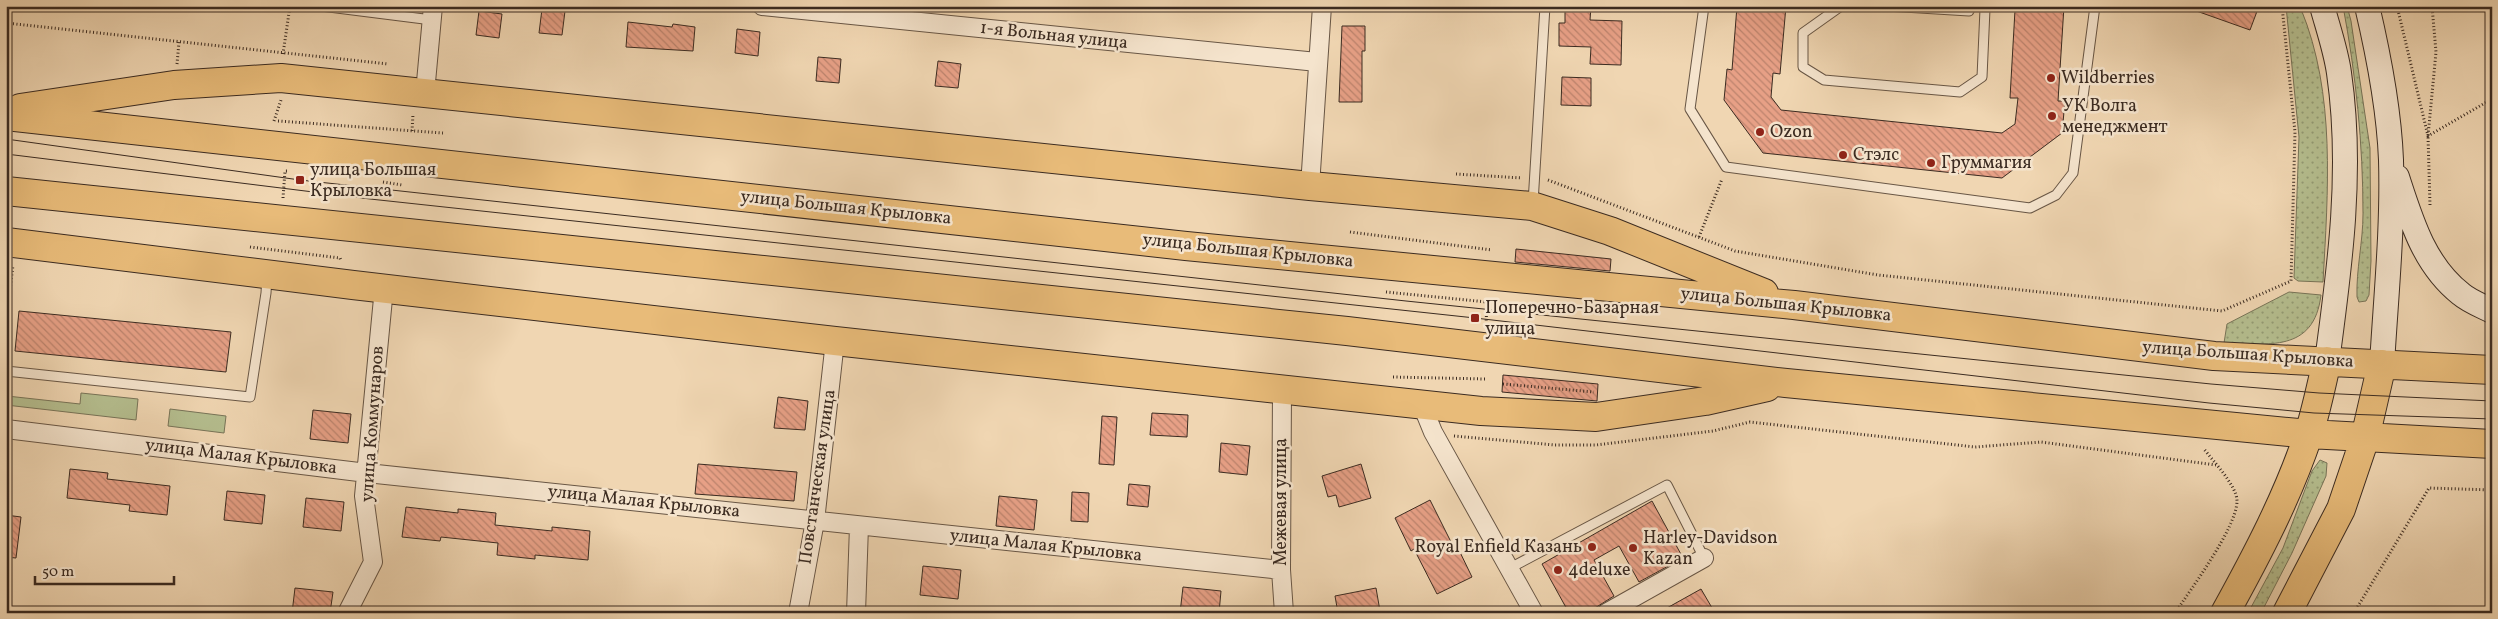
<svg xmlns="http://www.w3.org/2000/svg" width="2498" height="619" viewBox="0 0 2498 619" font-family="Vollkorn,serif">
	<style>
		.grass { fill: url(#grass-dots); stroke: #787458 }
		.park { fill: #b5be8f; stroke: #787458 }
		.building { fill: url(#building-back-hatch); stroke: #3b2b21 }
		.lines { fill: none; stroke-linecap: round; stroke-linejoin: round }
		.lane-casing { stroke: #685645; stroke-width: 11 }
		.street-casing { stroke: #685645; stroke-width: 20 }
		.secondary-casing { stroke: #3b2b21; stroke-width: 26 }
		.primary-casing { stroke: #3b2b21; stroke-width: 30 }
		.path { stroke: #3b2b21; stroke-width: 3; stroke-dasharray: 1 2.5; stroke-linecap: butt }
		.lane { stroke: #f5e4cd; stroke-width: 9 }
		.street { stroke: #f5e4cd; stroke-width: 18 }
		.secondary { stroke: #f5e4cd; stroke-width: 24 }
		.primary { stroke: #e8bb79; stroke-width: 28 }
		.tram { stroke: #3b2b21; stroke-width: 1 }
		.poi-dot { fill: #8f2418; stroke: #f5e4cd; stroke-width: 2 }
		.labels { text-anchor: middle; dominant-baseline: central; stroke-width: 5; stroke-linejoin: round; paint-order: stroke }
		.street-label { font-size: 18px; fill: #3b2b21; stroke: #f5e4cd }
		.poi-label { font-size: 18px; fill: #3b2b21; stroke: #f5e4cd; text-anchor: start }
	</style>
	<defs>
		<pattern id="grass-dots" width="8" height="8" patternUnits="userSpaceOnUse" patternTransform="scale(1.25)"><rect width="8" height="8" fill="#b5be8f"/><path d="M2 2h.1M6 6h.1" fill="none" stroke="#949b74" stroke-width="1.8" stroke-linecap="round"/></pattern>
		<pattern id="building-back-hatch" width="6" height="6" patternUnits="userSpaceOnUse" patternTransform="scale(1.25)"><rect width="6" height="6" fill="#e7a086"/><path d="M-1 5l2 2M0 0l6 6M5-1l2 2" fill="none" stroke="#bc836d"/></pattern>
	</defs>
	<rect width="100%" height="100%" fill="#f0d6b2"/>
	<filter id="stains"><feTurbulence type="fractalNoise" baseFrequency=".004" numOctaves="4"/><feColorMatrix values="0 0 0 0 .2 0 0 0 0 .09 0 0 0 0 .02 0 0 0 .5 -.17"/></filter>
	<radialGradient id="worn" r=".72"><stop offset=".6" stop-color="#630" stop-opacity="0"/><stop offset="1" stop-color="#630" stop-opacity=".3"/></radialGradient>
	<path class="grass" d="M2286,6H2299L2301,9C2336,94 2328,191 2323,282L2298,281L2294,278L2299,137Z
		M2343,6H2347L2351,21L2370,148L2371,261L2369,295L2366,301L2359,302L2357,297C2356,270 2363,242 2363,214C2363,144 2356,75 2343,6Z
		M2289,292L2321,295C2314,353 2268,344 2224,343L2227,324Z
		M2320,460L2327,463L2326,476L2292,553L2261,613H2248L2283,548L2312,471Z"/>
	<path class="park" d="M81,393L138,399L136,420L6,405L7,396L80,404Z
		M170,409L226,416L224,433L168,426Z"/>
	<path class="building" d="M1565,6H1591L1590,20L1622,21L1621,65L1590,64L1591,47L1559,46V23H1565Z
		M1737,6H1786L1780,74L1773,73L1771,97L1781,110L2002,133L2015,124L2018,98H2010L2015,10L2024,11V6H2064L2058,101H2065L2062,133L2002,178L1763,153L1724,100L1727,69L1732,70Z
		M2188,6H2259L2250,30L2188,8Z
		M542,9L565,11L562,35L539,33Z
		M479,11L502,14L499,38L476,35Z
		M628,22L672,27L673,24L695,27L693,51L626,47Z
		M1342,26H1365V51H1362V102H1339Z
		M737,29L760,32L758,56L735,53Z
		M818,57L841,59L839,83L816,81Z
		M938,61L961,64L958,88L935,86Z
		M1562,77L1591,78V106L1561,105Z
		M1516,249L1611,259L1610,271L1515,262Z
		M19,311L231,332L226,372L15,351Z
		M1503,375L1598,384L1597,401L1502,392Z
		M778,397L808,401L805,430L774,428Z
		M313,410L351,414L348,443L310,439Z
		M1152,413L1188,415L1187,437L1150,435Z
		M1102,416L1117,417L1114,465L1099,464Z
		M1221,443L1250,446L1247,475L1219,472Z
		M698,464L797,472L794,501L695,494Z
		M1361,464L1371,498L1339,507L1336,495L1328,497L1322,476Z
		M70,469L108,473L107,479L170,486L167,515L129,511L130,505L67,498Z
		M1129,484L1150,486L1148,507L1127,505Z
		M227,491L265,495L262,524L224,520Z
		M1072,492L1089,493L1088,522L1071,521Z
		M999,496L1037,500L1034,530L996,526Z
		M306,498L344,502L341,531L303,527Z
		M1430,500L1453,546L1456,544L1472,577L1437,594L1414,549L1411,551L1395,518Z
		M1652,501L1683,558L1639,582L1619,546L1594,560L1614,596L1587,613H1569L1542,564Z
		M406,507L458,513V509L496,513L495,525L552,531V527L590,531L588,560L535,555V559L497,555L498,543L441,537L440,541L402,537Z
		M6,515L21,517L16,558L6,557Z
		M923,566L961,570L958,599L920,595Z
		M1183,587L1221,591L1219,613H1180Z
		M295,588L333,592L330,613H292Z
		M1376,588L1380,611L1338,613L1335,596Z
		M1701,589L1715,613H1658Z"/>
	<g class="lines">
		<g class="lane-casing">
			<path id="lane" d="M321,6L432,20
				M1704,6L1690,109L1726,167L2030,208L2056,195L2073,173L2095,6
				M1841,6L1803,33V67L1824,80L1960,92L1982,77L1985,9L1983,6
				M1887,6L1969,11L1971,6
				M1533,203L1545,6
				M6,371L250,397L266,293L267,276
				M1510,568L1667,485L1704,558"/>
		</g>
		<g class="street-casing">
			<path id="street" d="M762,6L1317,62
				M425,93L433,6
				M1310,186L1322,6
				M1282,390L1281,570L1284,613
				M1422,405L1433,432L1534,613
				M6,429L367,473L1281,570
				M347,613L373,562L364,496L384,288
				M798,613L815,521L835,341
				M856,613L859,526
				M1606,613L1704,558"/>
		</g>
		<g class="secondary-casing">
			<path id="secondary" d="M2322,6C2328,28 2336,51 2339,73C2353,169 2340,266 2327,361
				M2367,6C2379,57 2389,108 2391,160C2393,228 2386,296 2382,364
				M2397,177C2411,220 2424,265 2461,294C2469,301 2482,306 2492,311"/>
		</g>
		<g class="primary-casing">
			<path id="primary" d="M20,108L174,85L281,78L1310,186L1532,206L1610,231L1764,293
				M6,116L1186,246L1794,305L2214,356L2492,370
				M6,191L1347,331L1786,383L2309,434L2492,444
				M6,242L353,285L835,341L1481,411L1596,417L1705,401L1767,387
				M2225,613C2257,555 2287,498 2308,436C2316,412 2321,386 2327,361
				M2287,613L2341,509L2365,438L2382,364"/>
		</g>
		<path class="path" d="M2397,6L2428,136L2492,99
			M6,23L388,64
			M283,54L290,6
			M177,64L179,42
			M274,121L281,100
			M278,121L443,133
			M412,131L413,114
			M1456,174L1522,178
			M1548,180L1735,251L1878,275L2222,311L2291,281L2295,132L2282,6
			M383,182L402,185
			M283,198L285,171H287
			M2430,205L2428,136L2436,52L2432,6
			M1350,232L1492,250
			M1699,237L1722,179
			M250,247L340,258L341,261
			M1386,292L1487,302L1486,325
			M6,324L13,265
			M1393,377L1485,379
			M1503,384L1594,392
			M1454,436L1555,445H1596L1713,431L1750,422L1975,447L2041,442L2216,465
			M2175,613C2191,589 2237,527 2237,501C2237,486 2213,461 2204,449
			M2354,613L2429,488L2492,490"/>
		<use href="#lane" class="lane"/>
		<use href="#street" class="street"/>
		<use href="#secondary" class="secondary"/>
		<use href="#primary" class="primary"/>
		<path class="tram" d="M6,139L300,180L1406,301L2211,384L2319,393L2492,401
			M6,154L370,199L1475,318L2209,403L2314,413L2492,419"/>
	</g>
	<g class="poi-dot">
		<circle cx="2051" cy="78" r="5"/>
		<circle cx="2052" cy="116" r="5"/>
		<circle cx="1760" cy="132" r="5"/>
		<circle cx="1843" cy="155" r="5"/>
		<circle cx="1931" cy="163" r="5"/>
		<rect x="295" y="175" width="10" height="10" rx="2.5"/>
		<rect x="1470" y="313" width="10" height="10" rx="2.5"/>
		<circle cx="1592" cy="547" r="5"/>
		<circle cx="1633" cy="548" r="5"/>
		<circle cx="1558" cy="570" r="5"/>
	</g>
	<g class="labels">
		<g class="street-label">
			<text transform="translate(1054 36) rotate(6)">1-я Вольная улица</text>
			<text transform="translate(846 208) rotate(6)">улица Большая Крыловка</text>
			<text transform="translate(1248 251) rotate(6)">улица Большая Крыловка</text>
			<text transform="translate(1786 305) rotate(6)">улица Большая Крыловка</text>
			<text transform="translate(2248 355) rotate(4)">улица Большая Крыловка</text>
			<text transform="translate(373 424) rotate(-86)">улица Коммунаров</text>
			<text transform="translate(241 457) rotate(7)">улица Малая Крыловка</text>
			<text transform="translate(818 477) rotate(-82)">Повстанческая улица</text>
			<text transform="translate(644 502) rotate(6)">улица Малая Крыловка</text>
			<text transform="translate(1281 502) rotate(-90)">Межевая улица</text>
			<text transform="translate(1046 546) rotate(6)">улица Малая Крыловка</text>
		</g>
		<g class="poi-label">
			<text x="2061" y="78">Wildberries</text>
			<text x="2062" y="106">УК Волга<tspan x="2062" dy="21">менеджмент</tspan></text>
			<text x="1770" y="132">Ozon</text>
			<text x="1853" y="155">Стэлс</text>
			<text x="1941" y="163">Груммагия</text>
			<text x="310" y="170">улица Большая<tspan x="310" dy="21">Крыловка</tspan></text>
			<text x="1485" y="308">Поперечно-Базарная<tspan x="1485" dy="21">улица</tspan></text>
			<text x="1643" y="538">Harley-Davidson<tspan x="1643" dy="21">Kazan</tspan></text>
			<text x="1582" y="547" text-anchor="end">Royal Enfield Казань</text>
			<text x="1568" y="570">4deluxe</text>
		</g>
	</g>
	<rect width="2498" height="619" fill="none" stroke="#f0d6b2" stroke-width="25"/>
	<rect x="8" y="8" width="2483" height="604" fill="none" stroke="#3b2b21" stroke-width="2.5"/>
	<rect x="12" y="12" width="2473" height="594" fill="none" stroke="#3b2b21"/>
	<path d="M35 576v8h139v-8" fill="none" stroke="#3b2b21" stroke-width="2.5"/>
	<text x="42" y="576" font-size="15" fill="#3b2b21" stroke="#f5e4cd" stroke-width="4" paint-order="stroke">50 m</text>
	<rect width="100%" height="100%" filter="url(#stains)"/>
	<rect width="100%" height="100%" fill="url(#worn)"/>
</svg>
